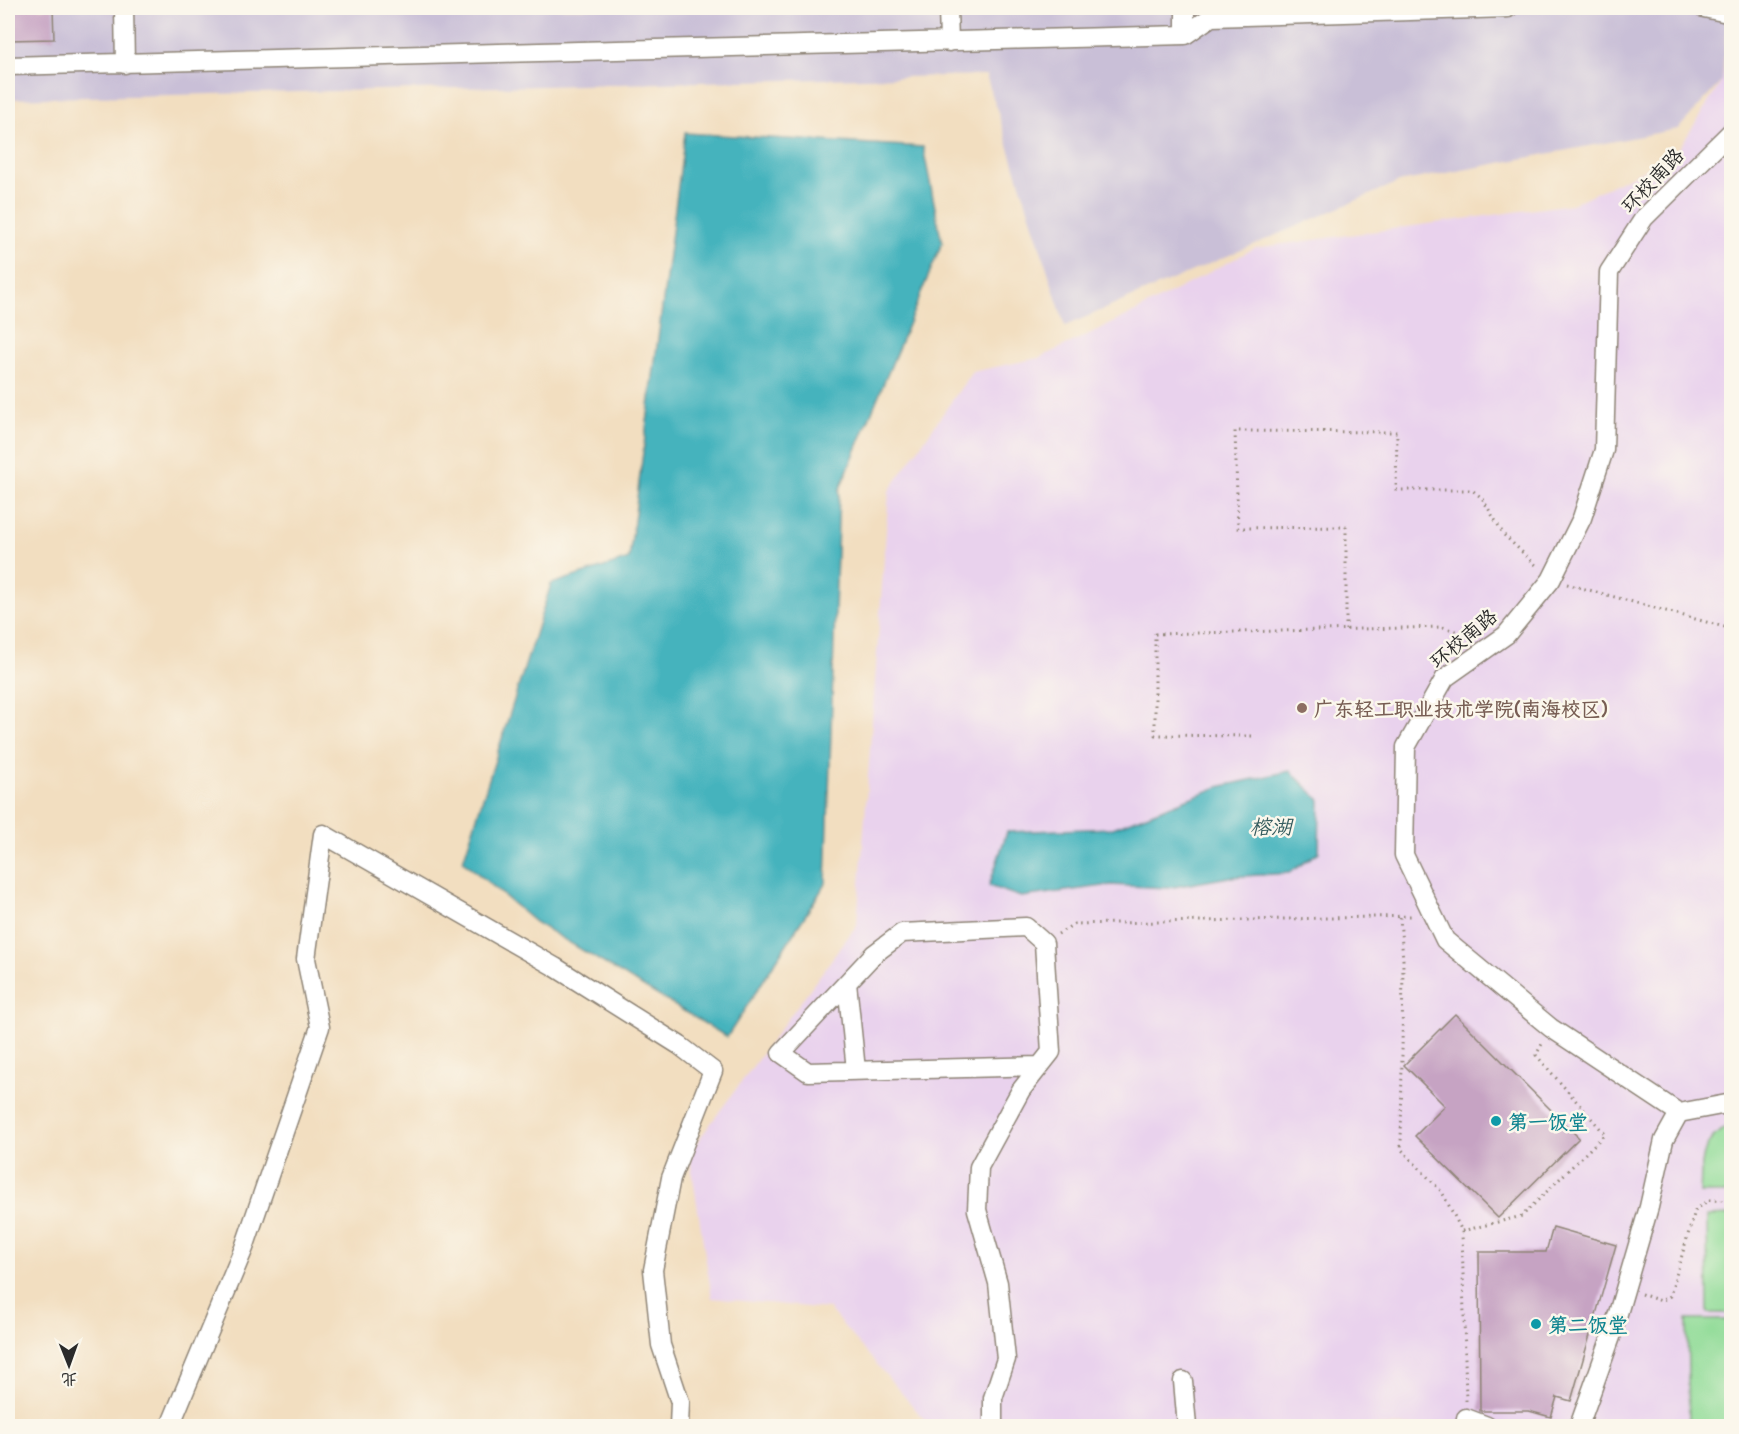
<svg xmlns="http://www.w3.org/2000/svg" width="1739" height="1434" viewBox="0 0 1739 1434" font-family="'Patrick Hand','LXGW WenKai TC',sans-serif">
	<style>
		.built { fill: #e9d2ed }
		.industrial { fill: #c9bfd7 }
		.green { fill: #90db97; stroke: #5e8361; stroke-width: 1.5 }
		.water { fill: #44b3bd; stroke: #386f74; stroke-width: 1.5 }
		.building { fill: #c6a3c3 }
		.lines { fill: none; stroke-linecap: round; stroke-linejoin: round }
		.minor-casing { stroke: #8e8476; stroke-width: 21 }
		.path { stroke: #8e8476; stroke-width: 3; stroke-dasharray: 1.5 4.5; stroke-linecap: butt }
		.minor { stroke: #fff; stroke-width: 18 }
		.education-dot { fill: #8d6e63; stroke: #fbf7ec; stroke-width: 2 }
		.culture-dot { fill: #0f9aa8; stroke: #fbf7ec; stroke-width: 2 }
		.labels { text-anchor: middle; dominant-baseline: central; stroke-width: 5; stroke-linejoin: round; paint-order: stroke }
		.street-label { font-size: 20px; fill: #2b2b2b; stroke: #fbf7ec }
		.education-label { font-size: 20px; font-weight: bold; fill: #785e54; stroke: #fbf7ec; text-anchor: start }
		.culture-label { font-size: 20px; font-weight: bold; fill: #0d838f; stroke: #fbf7ec; text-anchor: start }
		.water-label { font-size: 21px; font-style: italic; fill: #345b5e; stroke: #fbf7ec }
	</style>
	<rect width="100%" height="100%" fill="#fbf7ec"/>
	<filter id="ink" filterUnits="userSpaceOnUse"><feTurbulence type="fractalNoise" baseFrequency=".0167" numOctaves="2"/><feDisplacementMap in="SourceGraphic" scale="12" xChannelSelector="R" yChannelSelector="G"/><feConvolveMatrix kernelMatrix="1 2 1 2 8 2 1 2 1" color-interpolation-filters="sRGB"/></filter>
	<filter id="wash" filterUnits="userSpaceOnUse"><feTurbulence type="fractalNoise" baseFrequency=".008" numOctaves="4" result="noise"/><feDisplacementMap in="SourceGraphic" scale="24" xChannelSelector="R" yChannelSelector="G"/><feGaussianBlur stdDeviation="1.35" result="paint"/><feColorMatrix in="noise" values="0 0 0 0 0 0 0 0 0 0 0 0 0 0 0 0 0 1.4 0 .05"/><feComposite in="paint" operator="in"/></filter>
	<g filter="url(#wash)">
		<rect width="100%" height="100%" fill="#f2dec0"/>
		<path class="built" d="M1731,30V1426H930L829,1309L712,1298L689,1153L857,925L889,491L972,372L1039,358L1137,311L1255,248L1572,204L1675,155L1722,81Z"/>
		<path class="industrial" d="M8,8H1728L1722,81L1678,129L1399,182L1065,326L986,75L8,99Z"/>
		<path class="green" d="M1731,1124V1193H1700C1702,1161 1699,1141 1731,1124Z
			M1731,1215V1313H1708L1707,1216Z
			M1687,1320H1731V1426H1689Z"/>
		<path class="water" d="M685,133L923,147L942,243L839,491L826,883L727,1037L535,922L463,861L551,584L629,559Z
			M1290,771L1320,800L1319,852L1289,873L1229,877L1168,888L1111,885L1021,897L989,886L1007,832L1113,828L1218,787Z"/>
		<g id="blocks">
			<path class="building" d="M8,8H53L54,39L8,40Z
				M1455,1014L1579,1138L1498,1218L1415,1136L1445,1106L1404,1065Z
				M1553,1227L1616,1245L1571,1401L1557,1397L1551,1417L1529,1411H1480L1479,1252H1546Z"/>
		</g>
	</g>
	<g filter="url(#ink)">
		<use href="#blocks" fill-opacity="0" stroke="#8e8476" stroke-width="1.5"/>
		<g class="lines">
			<g class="minor-casing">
				<path id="minor" d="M124,8L125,64
					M948,8L949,42
					M1185,8V35
					M1704,8L1732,14
					M8,66L1185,35L1211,17L1508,8
					M847,983L856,1070
					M1679,1113L1551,1028L1445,940L1404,855L1406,747L1445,678L1506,635L1551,580L1582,518L1604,450L1609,272L1644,218L1732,131
					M1679,1113L1732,1103
					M1183,1381L1187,1426
					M170,1426L244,1248L320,1027L306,959L323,834L555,967L679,1045L713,1071L671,1178L653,1270L661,1345L680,1402L679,1426
					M993,1426V1398L1006,1359L998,1283L977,1210L979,1167L1021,1090L1051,1052L1044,943L1026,927L902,933L874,954L781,1053L808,1072L1040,1066
					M1465,1426L1466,1418L1487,1426
					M1579,1426L1612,1334L1649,1207L1664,1140L1679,1113"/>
			</g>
			<path class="path" d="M1567,584L1732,629
				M1346,630V527L1238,528L1235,431L1397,432L1396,490H1472L1482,498L1504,535L1539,568
				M1252,736L1155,735V634L1443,627L1458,632L1468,642
				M1400,917L1403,960L1401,1149L1442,1192L1462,1231L1466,1401
				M1058,934L1074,924L1414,916
				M1462,1231L1522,1216L1605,1134L1536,1055L1543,1042
				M1641,1294L1661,1301L1670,1296L1695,1211L1708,1200L1732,1201"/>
			<use href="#minor" class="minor"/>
		</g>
	</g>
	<circle class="education-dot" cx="1302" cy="708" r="6"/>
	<g class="culture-dot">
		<circle cx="1496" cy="1121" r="6"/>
		<circle cx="1536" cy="1324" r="6"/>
	</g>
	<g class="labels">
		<g class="street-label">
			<text transform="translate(1652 180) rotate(-47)">环校南路</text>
			<text transform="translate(1463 638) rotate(-40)">环校南路</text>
		</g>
		<g class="education-label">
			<text x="1314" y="708">广东轻工职业技术学院(南海校区)</text>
		</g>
		<g class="culture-label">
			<text x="1508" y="1121">第一饭堂</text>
			<text x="1548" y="1324">第二饭堂</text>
		</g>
		<g class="water-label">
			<text x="1271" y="826">榕湖</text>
		</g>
	</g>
	<rect width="1739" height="1434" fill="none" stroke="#fbf7ec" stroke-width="30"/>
	<g transform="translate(69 1365) rotate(179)" stroke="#fbf7ec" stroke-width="4.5" paint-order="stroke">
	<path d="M0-4.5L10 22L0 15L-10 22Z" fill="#2b2b2b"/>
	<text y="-9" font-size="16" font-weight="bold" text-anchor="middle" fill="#2b2b2b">北</text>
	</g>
</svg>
